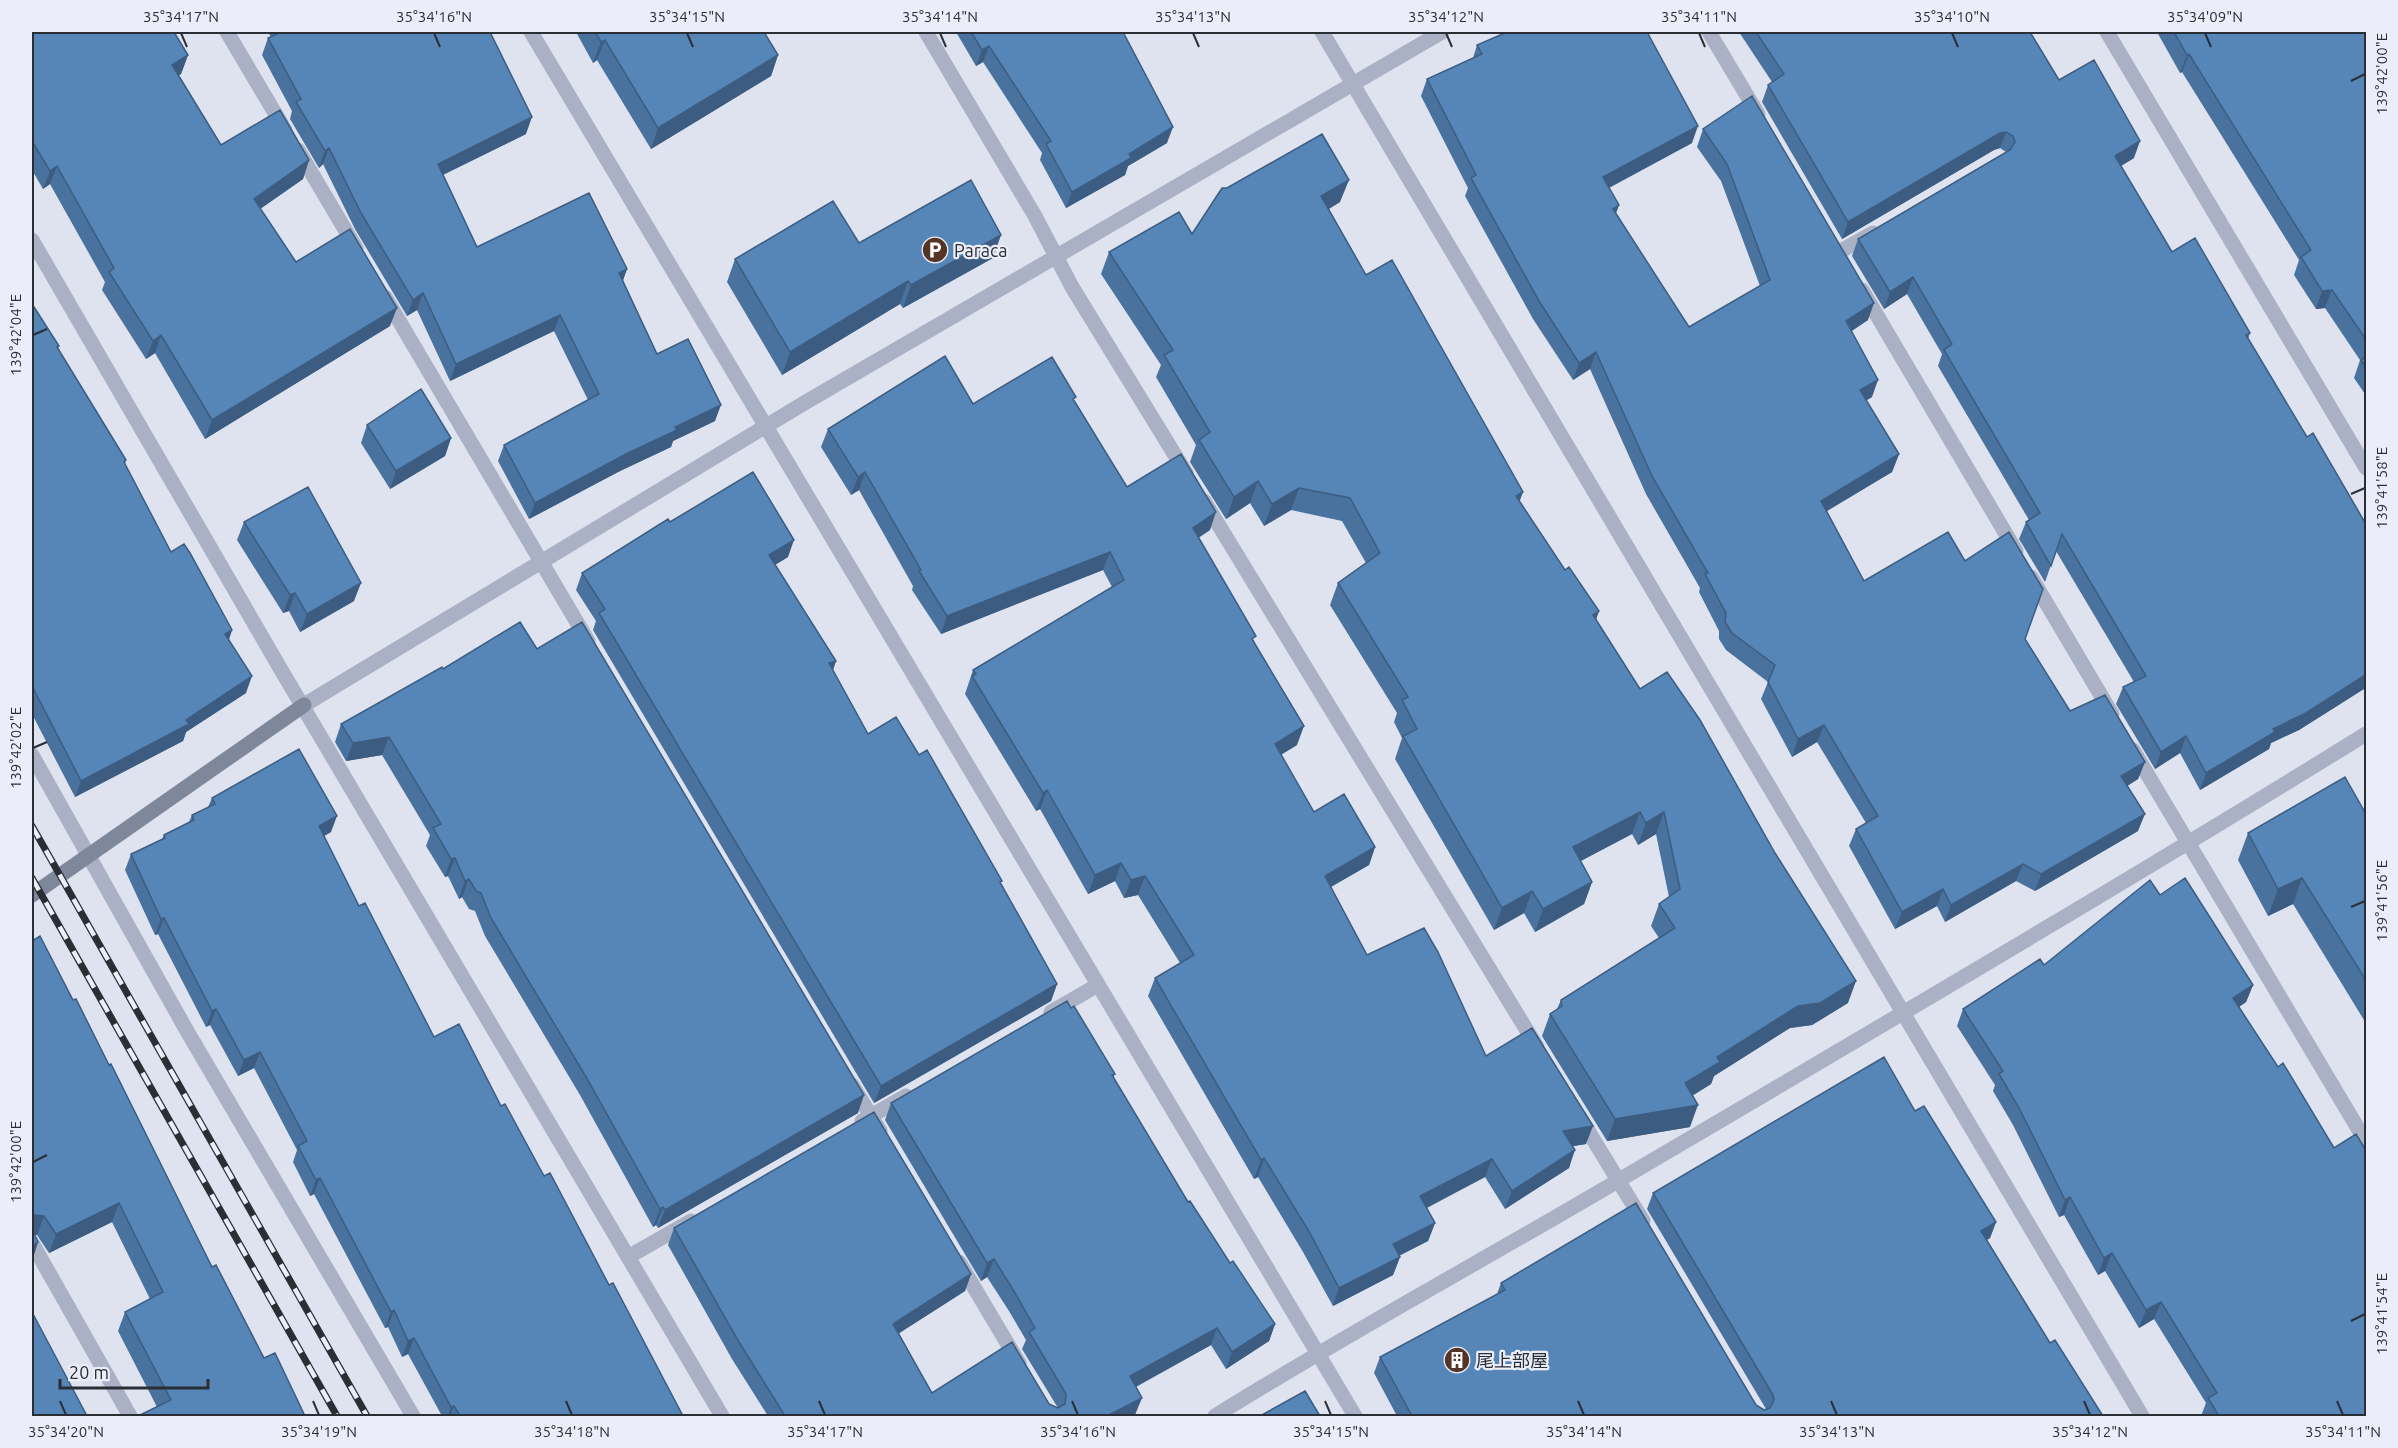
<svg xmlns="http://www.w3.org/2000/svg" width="2398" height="1448" viewBox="0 0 2398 1448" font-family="Ubuntu,'Noto Sans JP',sans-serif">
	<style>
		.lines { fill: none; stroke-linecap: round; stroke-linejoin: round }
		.lane { stroke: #aab1c4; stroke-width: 15 }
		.street { stroke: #aab1c4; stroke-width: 15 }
		.secondary { stroke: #7e889a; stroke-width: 15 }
		.rail-casing { stroke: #2a2f36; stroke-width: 7 }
		.rail { stroke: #ebeef8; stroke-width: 4.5; stroke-dasharray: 14; stroke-linecap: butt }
		.wall { fill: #4a729e }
		.shaded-wall { fill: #3c5d81 }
		.building { fill: #5685b8; stroke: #3c5d81; stroke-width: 1.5 }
		.ticks { fill: none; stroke: #2a2f36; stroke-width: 2 }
		.labels { text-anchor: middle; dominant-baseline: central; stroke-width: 4.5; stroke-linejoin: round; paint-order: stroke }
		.poi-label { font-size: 18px; fill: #2a2f36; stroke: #ebeef8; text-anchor: start }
		.neatline { fill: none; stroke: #2a2f36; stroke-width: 2 }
		.ticks-label { font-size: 15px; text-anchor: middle; fill: #2a2f36 }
	</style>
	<rect width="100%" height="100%" fill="#dfe3f0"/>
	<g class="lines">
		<path class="lane" d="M926,32L1035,216L1072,287L1186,473
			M1839,252L1873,233
			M1204,501L1537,1047
			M1051,1012L1098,985
			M852,1085L880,1131
			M1579,1116L1643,1221
			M862,1121L906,1096
			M628,1257L691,1221
			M959,1262L1019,1363"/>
		<path class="street" d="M227,32L285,130
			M531,32L1355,1416
			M1322,32L2142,1416
			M1709,32L1758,114
			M2107,32L2366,468
			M298,150L356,248
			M32,240L280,668L722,1416
			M1862,290L2016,551
			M385,297L588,641
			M2031,577L2112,714
			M304,705L806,402L1442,32
			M2133,750L2366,1142
			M32,755L187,1031L413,1416
			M32,1243L130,1416
			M1215,1416C1348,1333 1486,1259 1621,1179C1871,1032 2120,886 2366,734"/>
		<path class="secondary" d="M32,895L304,705"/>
		<g class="rail-casing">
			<path id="rail" d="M32,826L367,1416
				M32,878L337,1416"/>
		</g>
		<use href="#rail" class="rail"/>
	</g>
	<path class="wall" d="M32,32L176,35L188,55L181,74L179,75L221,145L309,160L303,179L260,209L296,262L390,326L205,439L155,353L146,359L102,290L105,282L50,184L43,189L32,170Z
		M268,32H490L526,134L443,175L477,247L627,269L623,280L657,354L715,421L673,441L671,447L620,471L529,519L498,461L504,445L588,400L554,331L450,381L417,310L407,316L355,229L323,164L319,168L290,119L292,111L262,55L268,38L271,37Z
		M576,32H764L778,55L771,76L651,149L597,60L593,63Z
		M956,32H1123L1167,143L1128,166L1125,175L1066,208L1040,160L1042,153L983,62L976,66Z
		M1739,32H2030L2059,80L2134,158L2121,166L2172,252L2250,333L2248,339L2307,437L2367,526V687L2299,730L2271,743L2269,749L2200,790L2180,753L2155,769L2116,704L2123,687L2134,682L2056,551L2045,582L2019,539L2026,522L2029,520L1938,366L1942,354L1907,294L1884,309L1852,256L1858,239L2006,152L2000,148L1994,150L1842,239L1762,102L1768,85L1772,82Z
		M2157,32H2367V397L2354,378L2360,360L2325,308L2316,309L2294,275L2299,260L2182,72L2180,73Z
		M1648,33L1692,143L1609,188L1619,205L1616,213L1689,327L1760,286L1721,181L1697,147L1703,129L1868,320L1852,331L1872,397L1866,400L1899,454L1892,472L1827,511L1864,581L1965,561L2025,639L2070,711L2145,762L2138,779L2127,786L2138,831L2035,891L2016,881L1945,922L1937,906L1895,929L1849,846L1856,829L1866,823L1817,742L1792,757L1761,699L1768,682L1726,650L1719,639V631L1699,592L1700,588L1646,494L1590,369L1573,380L1533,319L1465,196L1468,188L1421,96L1427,79L1473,58L1477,45Z
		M1340,202L1329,209L1366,275L1565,570L1599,611L1596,619L1640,689L1848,1003L1812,1025L1790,1028L1714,1076L1711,1084L1692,1096L1690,1127L1607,1141L1542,1036L1550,1014L1557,1009L1561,1000L1659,938L1651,926L1659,904L1669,897L1656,834L1638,845L1632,834L1581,861L1592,882L1584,904L1535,932L1524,913L1494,930L1395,759L1402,738L1394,722L1397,713L1330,605L1338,583L1366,563L1342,521L1291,510L1264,526L1250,503L1226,519L1190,462L1196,445L1156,377L1161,365L1101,274L1109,252Z
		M859,243L993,258L903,308L900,304L782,375L727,282L735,259Z
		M32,308L59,346L58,349L126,460L125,464L171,552L232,630L229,640L246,693L186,732L183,741L75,797L32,714Z
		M1075,401L1127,487L1210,530L1198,538L1254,641L1297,745L1281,755L1314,812L1375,847L1369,865L1331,887L1367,955L1486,1056L1586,1144L1573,1146L1569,1168L1505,1209L1485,1177L1427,1208L1435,1223L1428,1241L1399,1256L1400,1257L1393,1275L1333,1306L1303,1252L1258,1177L1254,1179L1148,996L1155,978L1180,963L1138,895L1124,898L1115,881L1088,894L1040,809L1036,811L965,694L973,670L1112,587L1103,570L941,634L912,590L913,586L859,490L851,495L821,447L828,429L973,404Z
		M367,425L451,438L445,456L390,489L361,443Z
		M244,522L354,601L300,632L289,611L283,613L237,540Z
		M670,522L788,557L775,565L836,661L833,670L868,734L919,755L1001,884L1057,984L1051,1001L874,1103L593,630L596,621L576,590L582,573Z
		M537,649L858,1113L658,1228L656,1225L653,1227L580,1095L485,936L475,911L469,909L462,897L459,899L448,876L445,877L426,846L430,835L382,755L346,761L335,742L341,724L443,669Z
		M212,798L331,832L324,836L359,906L434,1037L501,1106L609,1285L683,1416H442L408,1354L402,1357L388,1327L385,1328L314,1194L310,1196L293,1162L297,1150L254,1068L238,1076L210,1025L206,1027L158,934L155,935L125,870L131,854L162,839L164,835L189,822L192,815L208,807Z
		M2367,816V1025L2293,904L2268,916L2238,860L2248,833Z
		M2160,895L2253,985L2246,1002L2239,1007L2367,1416H2201L2206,1403L2154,1319L2139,1328L2105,1271L2098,1275L2064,1215L2059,1217L2013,1125L1993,1091L1995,1085L1957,1026L1963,1009L2044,965Z
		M32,941L73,1000L109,1065L212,1267L264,1358L157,1407L118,1331L125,1312L150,1299L112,1222L49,1253L37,1235H34L38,1242L32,1261Z
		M1071,1008L1115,1074L1113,1078L1188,1202L1230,1263L1275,1324L1269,1341L1226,1369L1211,1345L1136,1387L1135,1415L1132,1416H768L732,1359L668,1245L674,1228L971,1274L965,1291L899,1333L932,1393L1058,1408L1022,1349L1026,1340L1009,1311L987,1277L981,1281L885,1120L891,1103Z
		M1915,1111L1996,1222L1990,1238L1987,1240L2050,1343L2103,1416H1397L1374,1373L1380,1357L1497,1294L1501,1283L1756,1405L1764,1410L1766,1409L1647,1209L1653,1193Z"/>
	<path class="shaded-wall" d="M605,40L597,60L593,63L601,42Z
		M989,46L983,62L976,66L982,50Z
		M2189,54L2182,72L2180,73L2187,55Z
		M188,55L181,74L165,83L172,65Z
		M778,55L771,76L651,149L658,128Z
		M532,117L526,134L432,180L438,164Z
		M1698,126L1692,143L1597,194L1603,177Z
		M1173,127L1167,143L1128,166L1125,175L1066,208L1072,192L1129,154Z
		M2006,132L2000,148L1994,150L1842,239L1848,222L2000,133Z
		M2140,141L2134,158L2109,173L2115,156Z
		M329,148L323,164L319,168L325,151Z
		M309,160L303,179L247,218L254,199Z
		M57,166L50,184L43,189L50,171Z
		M1349,180L1340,202L1313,218L1321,196Z
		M1619,205L1612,223L1613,209Z
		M1001,235L993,258L903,308L911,285Z
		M627,269L621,286L619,273Z
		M1913,277L1907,294L1884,309L1890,292Z
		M908,281L900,304L782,375L790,352Z
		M2332,290L2325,308L2316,309L2322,291Z
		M423,293L417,310L407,316L413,300Z
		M1874,303L1868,320L1840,338L1846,321Z
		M397,308L390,326L205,439L212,420Z
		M560,315L554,331L450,381L456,364Z
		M161,335L155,353L146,359L153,341Z
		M1596,352L1590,369L1573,380L1579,363Z
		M1878,380L1872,397L1854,408L1860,390Z
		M721,405L715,421L673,441L671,447L620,471L529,519L535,503L675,427Z
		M451,438L445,456L390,489L396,471Z
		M1899,454L1892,472L1815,518L1821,501Z
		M865,472L859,490L851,495L858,477Z
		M1258,481L1250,503L1226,519L1234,497Z
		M1299,488L1291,510L1264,526L1272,504Z
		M1523,492L1515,514L1516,496Z
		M1216,512L1210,530L1186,546L1193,528Z
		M794,540L788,557L763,572L769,555Z
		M1110,552L1103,570L941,634L947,616Z
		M361,583L354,601L300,632L307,614Z
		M295,593L289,611L283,613L290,595Z
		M1599,611L1591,633L1593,615Z
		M232,630L226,646L225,634Z
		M836,661L830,678L829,663Z
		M2367,674V687L2299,730L2271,743L2269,749L2200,790L2206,773L2273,729Z
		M252,676L246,693L186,732L183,741L75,797L81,781L186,720Z
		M1824,725L1817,742L1792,757L1798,739Z
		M1304,726L1297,745L1268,762L1275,744Z
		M2186,736L2180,753L2155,769L2161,752Z
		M389,737L382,755L346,761L353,743Z
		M2145,762L2138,779L2115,794L2121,776Z
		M1047,790L1040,809L1036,811L1043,793Z
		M1640,812L1632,834L1565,869L1573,847Z
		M1664,812L1656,834L1638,845L1646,823Z
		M2145,814L2138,831L2035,891L2041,874Z
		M337,816L331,832L313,842L319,826Z
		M1375,847L1369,865L1318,894L1325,876Z
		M455,858L448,876L445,877L451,859Z
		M1121,863L1115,881L1088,894L1095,875Z
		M2023,864L2016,881L1945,922L1951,905Z
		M1145,876L1138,895L1124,898L1131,880Z
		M2302,878L2293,904L2268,916L2278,889Z
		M469,879L462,897L459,899L465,881Z
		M1592,882L1584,904L1535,932L1543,909Z
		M1943,889L1937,906L1895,929L1902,912Z
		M1532,891L1524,913L1494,930L1502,908Z
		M164,918L158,934L155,935L161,919Z
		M1856,981L1848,1003L1812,1025L1790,1028L1714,1076L1711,1084L1677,1105L1685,1083L1717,1057L1798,1006Z
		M1057,984L1051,1001L874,1103L881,1086Z
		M2253,985L2246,1002L2227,1015L2233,998Z
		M216,1009L210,1025L206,1027L212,1011Z
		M260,1052L254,1068L238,1076L244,1060Z
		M864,1095L858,1113L658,1228L665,1210Z
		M1698,1105L1690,1127L1607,1141L1615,1119Z
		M1593,1126L1586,1144L1556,1149L1563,1131Z
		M1575,1150L1569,1168L1505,1209L1512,1191Z
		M1264,1158L1258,1177L1254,1179L1261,1160Z
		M1492,1159L1485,1177L1414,1214L1420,1196Z
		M320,1178L314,1194L310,1196L316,1180Z
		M2070,1197L2064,1215L2059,1217L2065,1200Z
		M119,1203L112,1222L49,1253L56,1234Z
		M663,1207L656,1225L653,1227L660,1209Z
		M35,1215L44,1216L37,1235H32V1221Z
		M1996,1222L1990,1238L1975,1247L1981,1231Z
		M1435,1223L1428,1241L1386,1262L1393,1244Z
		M38,1242L32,1261V1246Z
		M2112,1253L2105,1271L2098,1275L2104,1258Z
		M1400,1257L1393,1275L1333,1306L1339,1288Z
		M994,1259L987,1277L981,1281L987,1263Z
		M971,1274L965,1291L887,1341L893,1324Z
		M2161,1302L2154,1319L2139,1328L2146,1310Z
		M394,1310L388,1327L385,1328L391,1312Z
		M1275,1324L1269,1341L1226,1369L1232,1352Z
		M1217,1328L1211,1345L1124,1393L1130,1376Z
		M414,1338L408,1354L402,1357L408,1341Z
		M1142,1398L1135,1415L1132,1416H1107Z
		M454,1406L450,1416H448L451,1407Z"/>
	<path class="building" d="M32,32H174L188,55L172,65L221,145L280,110L309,160L254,199L296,262L350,229L397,308L212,420L161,335L153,341L109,272L114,268L57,166L50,171L32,141Z
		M281,32H490L532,117L438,164L477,247L589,193L627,269L619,273L657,354L688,339L721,405L675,427L677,430L626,454L535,503L504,445L599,394L560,315L456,364L423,293L413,300L361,213L329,148L325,151L296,102L301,99L268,38Z
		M595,32H764L778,55L658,128L605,40L601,42Z
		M971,32H1123L1173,127L1129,154L1131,158L1072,192L1046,144L1051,141L989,46L982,50Z
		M1507,32H1647L1698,126L1603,177L1619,205L1613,209L1689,327L1770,280L1727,164L1703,129L1752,96L1874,303L1846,321L1878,380L1860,390L1899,454L1821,501L1864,581L1948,532L1965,561L2009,532L2043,589L2025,639L2070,711L2105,695L2145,762L2121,776L2145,814L2041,874L2023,864L1951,905L1943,889L1902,912L1856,829L1878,816L1824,725L1798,739L1768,682L1775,665L1732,633L1725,622L1726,613L1705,574L1708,573L1652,476L1596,352L1579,363L1539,301L1471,178L1476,175L1427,79L1482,54L1477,45Z
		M1756,32H2030L2059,80L2094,60L2140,141L2115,156L2172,252L2195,238L2250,333L2246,335L2307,437L2313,433L2367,526V674L2306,713L2273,729L2275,732L2206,773L2186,736L2161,752L2123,687L2146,676L2062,534L2051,566L2026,522L2040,513L1944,350L1952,344L1913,277L1890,292L1858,239L2010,150L2015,142L2013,136L2006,132L2000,133L1848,222L1768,85L1784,74Z
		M2174,32H2367V341L2332,290L2322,291L2301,257L2311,250L2189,54L2187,55Z
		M1322,134L1349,180L1321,196L1366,275L1392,260L1523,492L1516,496L1565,570L1569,567L1599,611L1593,615L1640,689L1667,672L1700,720L1775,853L1856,981L1820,1003L1798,1006L1717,1057L1720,1062L1685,1083L1698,1105L1615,1119L1550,1014L1562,1006L1561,1000L1675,928L1659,904L1680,889L1664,812L1646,823L1640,812L1573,847L1592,882L1543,909L1532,891L1502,908L1403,736L1417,729L1402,700L1408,697L1338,583L1380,553L1350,498L1299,488L1272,504L1258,481L1234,497L1199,440L1210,432L1164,355L1173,350L1109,252L1179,212L1192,234L1222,188H1227Z
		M971,180L1001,235L911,285L908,281L790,352L735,259L833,201L859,243Z
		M34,307L59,346L57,347L126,460L124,462L171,552L184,544L190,553L232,630L225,634L252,676L186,720L189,724L81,781L32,686V308Z
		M945,356L973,404L1052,357L1076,397L1073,399L1127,487L1181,454L1216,512L1193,528L1256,636L1252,639L1304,726L1275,744L1314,812L1344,794L1375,847L1325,876L1367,955L1424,928L1438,952L1486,1056L1532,1028L1593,1126L1563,1131L1575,1150L1512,1191L1492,1159L1420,1196L1435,1223L1393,1244L1400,1257L1339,1288L1310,1233L1264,1158L1261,1160L1155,978L1194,955L1145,876L1131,880L1121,863L1095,875L1047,790L1043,793L972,676L976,674L973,670L1124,580L1110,552L947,616L919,571L921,570L865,472L858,477L828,429Z
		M2367,356V369L2361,360Z
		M421,389L451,438L396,471L367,425Z
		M753,472L794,540L769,555L836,661L829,663L868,734L896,717L919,755L927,750L1002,881L1000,882L1057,984L881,1086L599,613L605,609L582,573L668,519L670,522Z
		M308,487L361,583L307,614L295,593L290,595L244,522Z
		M520,622L537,649L582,622L864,1095L665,1210L663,1207L660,1209L586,1077L491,918L481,893L476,891L469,879L465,881L455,858L451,859L433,828L441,824L389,737L353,743L341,724L442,667L443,669Z
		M299,749L337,816L319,826L359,906L365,903L434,1037L459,1024L501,1106L505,1104L544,1176L550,1173L609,1285L613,1283L683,1416H460L454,1406L451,1407L414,1338L408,1341L394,1310L391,1312L320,1178L316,1180L298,1146L307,1141L260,1052L244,1060L216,1009L212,1011L164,918L161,919L131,854L165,838L164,835L194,820L192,815L215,804L212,798Z
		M2345,777L2367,816V982L2302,878L2278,889L2248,833Z
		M2185,878L2253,985L2233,998L2278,1067L2283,1063L2334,1148L2356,1134L2367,1152V1416H2219L2208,1398L2217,1393L2161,1302L2146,1310L2112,1253L2104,1258L2070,1197L2065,1200L2019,1108L1999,1074L2003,1071L1963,1009L2040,959L2044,965L2150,880L2160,895Z
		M40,936L73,1000L76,999L109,1065L111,1064L212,1267L216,1265L264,1358L275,1353L305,1416H138L171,1400L125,1312L163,1292L119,1203L56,1234L44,1216L35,1215L32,1221V941Z
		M1067,1001L1071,1008L1074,1006L1115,1074L1112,1075L1188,1202L1190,1201L1230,1263L1233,1261L1275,1324L1232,1352L1217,1328L1130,1376L1142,1398L1107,1416H785L739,1342L674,1228L874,1112L971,1274L893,1324L932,1393L1012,1342L1049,1404L1058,1408L1065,1404L1066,1394L1029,1332L1035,1328L1015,1293L994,1259L987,1263L891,1103Z
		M1884,1057L1915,1111L1924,1106L1996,1222L1981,1231L2050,1343L2055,1340L2103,1416H1412L1380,1357L1505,1290L1501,1283L1636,1203L1756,1405L1764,1410L1770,1408L1774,1400L1773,1395L1653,1193Z
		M32,1229L38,1242L32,1246Z
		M32,1312L87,1416H32Z
		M1305,1391L1320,1416H1260Z"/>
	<path class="ticks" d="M181,33L187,47M434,33L440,47M687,33L693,47M940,33L946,47M1193,33L1199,47M1446,33L1452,47M1699,33L1705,47M1952,33L1958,47M2205,33L2211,47M2351,81L2365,74M33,335L47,329M2351,494L2365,488M33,748L47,742M2351,907L2365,901M33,1162L47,1155M2351,1321L2365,1314M60,1401L66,1415M313,1401L319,1415M566,1401L572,1415M819,1401L825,1415M1072,1401L1078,1415M1325,1401L1331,1415M1578,1401L1584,1415M1831,1401L1837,1415M2084,1401L2090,1415M2337,1401L2343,1415"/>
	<defs>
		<g id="parking-disc" transform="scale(1.35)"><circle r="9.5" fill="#533425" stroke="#ebeef8"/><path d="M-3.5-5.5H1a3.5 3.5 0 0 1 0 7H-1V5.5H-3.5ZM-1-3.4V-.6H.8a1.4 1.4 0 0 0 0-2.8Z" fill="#fff"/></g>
		<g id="building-disc" transform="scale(1.35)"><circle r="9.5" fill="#533425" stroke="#ebeef8"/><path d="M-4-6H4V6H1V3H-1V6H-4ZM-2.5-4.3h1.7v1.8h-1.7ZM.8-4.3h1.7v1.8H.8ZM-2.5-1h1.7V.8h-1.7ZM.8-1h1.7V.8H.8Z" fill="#fff"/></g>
	</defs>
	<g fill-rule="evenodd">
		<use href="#parking-disc" x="935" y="250"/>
		<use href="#building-disc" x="1457" y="1360"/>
	</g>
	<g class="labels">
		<g class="poi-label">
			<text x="954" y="250">Paraca</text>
			<text x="1476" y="1360">尾上部屋</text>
		</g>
	</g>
	<rect width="2398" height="1448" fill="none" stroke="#ebeef8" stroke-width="66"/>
	<path d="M60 1379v9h148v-9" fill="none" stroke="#2a2f36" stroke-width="3"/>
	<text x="69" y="1379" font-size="18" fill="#2a2f36" stroke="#ebeef8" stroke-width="4.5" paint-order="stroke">20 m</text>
	<rect x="33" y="33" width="2332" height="1382" class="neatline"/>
	<g class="ticks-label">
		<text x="181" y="22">35°34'17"N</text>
		<text x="434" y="22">35°34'16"N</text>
		<text x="687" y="22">35°34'15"N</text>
		<text x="940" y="22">35°34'14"N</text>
		<text x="1193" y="22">35°34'13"N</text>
		<text x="1446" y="22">35°34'12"N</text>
		<text x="1699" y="22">35°34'11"N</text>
		<text x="1952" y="22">35°34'10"N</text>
		<text x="2205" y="22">35°34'09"N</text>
		<text transform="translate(2382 74) rotate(-90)" y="5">139°42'00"E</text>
		<text transform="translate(16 335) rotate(-90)" y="5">139°42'04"E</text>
		<text transform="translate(2382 488) rotate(-90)" y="5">139°41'58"E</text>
		<text transform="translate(16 748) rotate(-90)" y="5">139°42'02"E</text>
		<text transform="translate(2382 901) rotate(-90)" y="5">139°41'56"E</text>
		<text transform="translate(16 1162) rotate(-90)" y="5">139°42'00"E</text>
		<text transform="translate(2382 1314) rotate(-90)" y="5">139°41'54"E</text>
		<text x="66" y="1437">35°34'20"N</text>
		<text x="319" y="1437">35°34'19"N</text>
		<text x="572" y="1437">35°34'18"N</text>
		<text x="825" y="1437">35°34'17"N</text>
		<text x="1078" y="1437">35°34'16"N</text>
		<text x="1331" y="1437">35°34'15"N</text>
		<text x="1584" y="1437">35°34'14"N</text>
		<text x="1837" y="1437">35°34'13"N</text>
		<text x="2090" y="1437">35°34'12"N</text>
		<text x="2343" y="1437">35°34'11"N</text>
	</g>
</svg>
